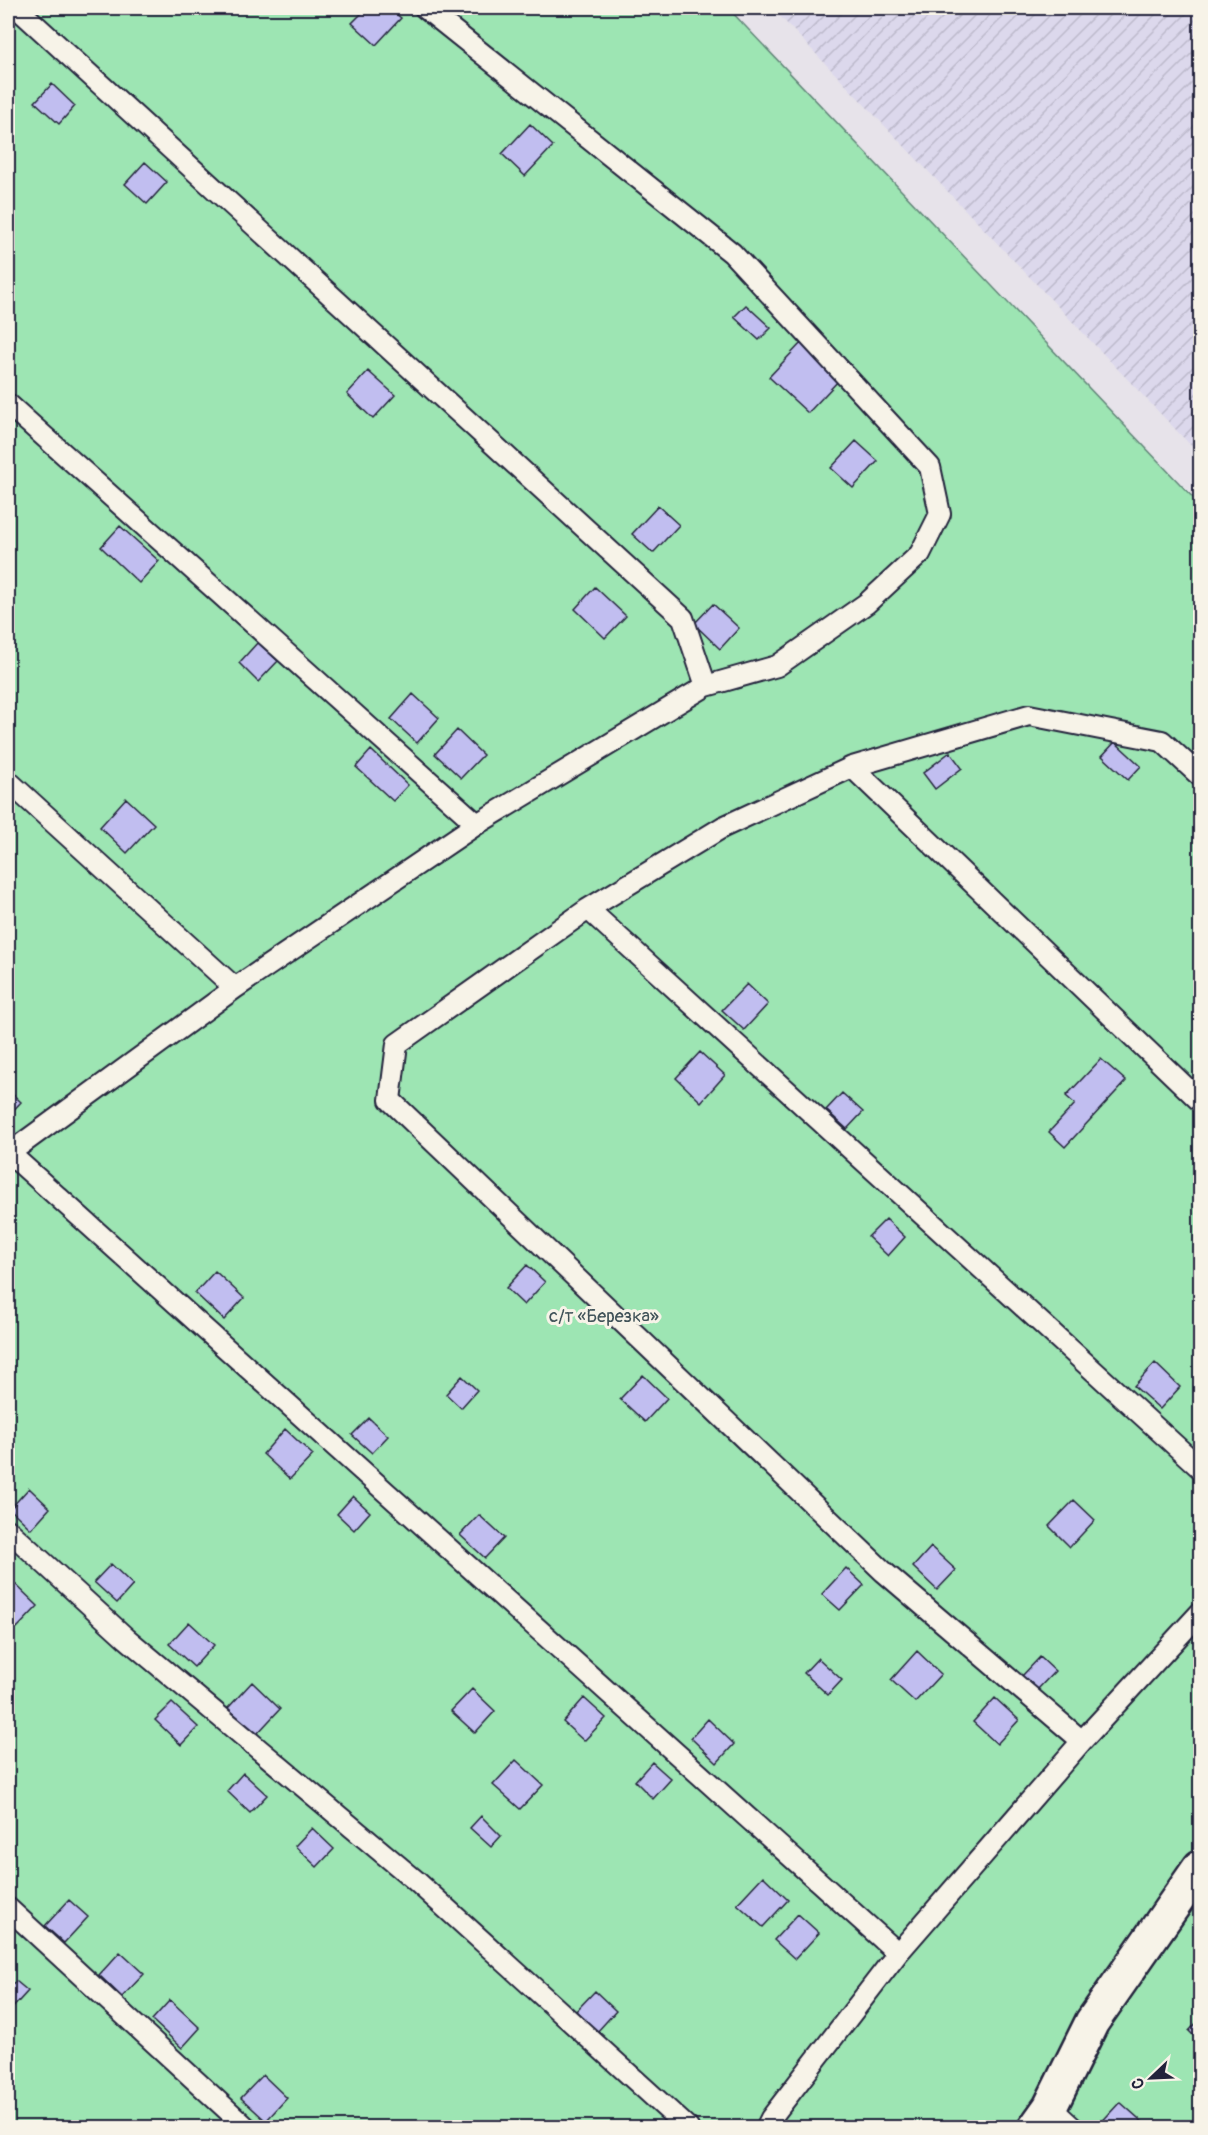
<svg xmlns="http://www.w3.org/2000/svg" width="1208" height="2135" viewBox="0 0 1208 2135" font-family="Pangolin,sans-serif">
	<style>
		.industrial { fill: url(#industrial-furrows) }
		.garden { fill: #9de5b3; stroke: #608477; stroke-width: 1.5 }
		.building { fill: #c1bef0; stroke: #22223b; stroke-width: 1.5 }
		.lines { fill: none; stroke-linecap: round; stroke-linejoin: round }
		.service-casing { stroke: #22223b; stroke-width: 24 }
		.minor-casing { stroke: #22223b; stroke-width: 38 }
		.service { stroke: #f7f3e8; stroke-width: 20 }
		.minor { stroke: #f7f3e8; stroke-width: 33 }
		.labels { text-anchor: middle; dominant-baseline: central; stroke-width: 6; stroke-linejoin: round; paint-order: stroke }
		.park-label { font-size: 18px; fill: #415359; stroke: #f7f3e8 }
	</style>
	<defs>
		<pattern id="industrial-furrows" width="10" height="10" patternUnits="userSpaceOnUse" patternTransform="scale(1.5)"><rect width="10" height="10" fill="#dcd8ec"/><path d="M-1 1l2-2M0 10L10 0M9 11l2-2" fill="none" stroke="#bcb9cb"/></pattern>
	</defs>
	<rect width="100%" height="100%" fill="#e7e3ea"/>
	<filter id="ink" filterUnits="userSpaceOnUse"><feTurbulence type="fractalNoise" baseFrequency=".0167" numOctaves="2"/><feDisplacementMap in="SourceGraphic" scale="12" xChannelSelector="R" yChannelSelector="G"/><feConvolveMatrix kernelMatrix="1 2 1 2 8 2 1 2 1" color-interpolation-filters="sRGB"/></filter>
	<g filter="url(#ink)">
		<path class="industrial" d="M772,8H1200V455Z"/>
		<path class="garden" d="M8,8H728L1200,505V2127L8,2128Z"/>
		<path class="building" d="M367,8H389L401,18L376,45L352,23Z
			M52,84L75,106L59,124L35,102Z
			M530,124L553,146L525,176L502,154Z
			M145,162L167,182L147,204L125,184Z
			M746,305L771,328L759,340L734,317Z
			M801,343L840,379L808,413L769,377Z
			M368,371L395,395L373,419L347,394Z
			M856,441L878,461L853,488L831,468Z
			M658,506L679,525L653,553L632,534Z
			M120,526L159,561L139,583L101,547Z
			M595,587L626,616L605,638L575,609Z
			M713,604L739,628L720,649L694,624Z
			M258,642L278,661L258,682L239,663Z
			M413,694L439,718L417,743L391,719Z
			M457,730L483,755L461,778L435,754Z
			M1115,742L1141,766L1128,780L1102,756Z
			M371,750L408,785L393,801L356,767Z
			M950,752L962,768L935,789L923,773Z
			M126,798L154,824L127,853L100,827Z
			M747,984L768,1004L744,1030L722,1010Z
			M700,1052L725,1075L701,1102L676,1078Z
			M1101,1059L1126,1081L1065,1147L1049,1132L1075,1104L1066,1096Z
			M8,1090L21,1102L8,1116Z
			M842,1093L863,1112L847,1129L826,1110Z
			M886,1219L905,1237L888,1256L868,1237Z
			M527,1265L545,1282L524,1305L506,1288Z
			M215,1271L244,1298L224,1320L195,1293Z
			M1155,1363L1180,1387L1160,1409L1134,1386Z
			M643,1375L667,1398L645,1422L620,1399Z
			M462,1376L477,1390L461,1408L446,1394Z
			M369,1418L388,1436L372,1453L352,1435Z
			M285,1429L313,1455L290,1479L263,1454Z
			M29,1488L50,1508L31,1529L10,1509Z
			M353,1496L370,1512L354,1530L337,1514Z
			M1074,1500L1095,1520L1070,1547L1049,1526Z
			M479,1515L504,1538L485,1558L460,1535Z
			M931,1547L956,1570L937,1590L913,1567Z
			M111,1564L133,1585L117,1603L94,1582Z
			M846,1568L864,1585L840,1610L822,1594Z
			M12,1581L38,1606L17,1628L8,1620V1586Z
			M189,1622L214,1645L194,1667L169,1644Z
			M917,1651L941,1674L915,1702L891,1680Z
			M1040,1657L1055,1671L1037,1690L1022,1676Z
			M818,1658L842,1680L828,1695L804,1673Z
			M252,1682L280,1709L256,1735L228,1708Z
			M472,1689L495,1711L475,1733L451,1711Z
			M584,1698L606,1718L584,1741L563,1722Z
			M995,1698L1019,1720L997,1744L973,1722Z
			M172,1703L198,1727L181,1745L155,1720Z
			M708,1719L734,1744L717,1763L691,1738Z
			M516,1760L543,1785L520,1809L493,1785Z
			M652,1762L671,1779L653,1799L635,1781Z
			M243,1773L267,1795L250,1813L227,1791Z
			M481,1816L501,1836L491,1847L470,1828Z
			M312,1828L334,1849L317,1867L295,1846Z
			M763,1876L788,1900L763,1927L737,1904Z
			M69,1900L88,1917L64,1943L45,1926Z
			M798,1914L819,1933L795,1959L774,1940Z
			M120,1952L144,1974L122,1997L99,1975Z
			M16,1981L28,1991L8,2013V1990Z
			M595,1991L616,2011L597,2032L576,2011Z
			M170,2000L200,2028L182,2048L152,2020Z
			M1200,2019V2042L1189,2031Z
			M263,2075L287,2098L266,2121L241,2098Z
			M1120,2102L1147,2126L1146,2128H1096Z"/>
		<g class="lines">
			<g class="service-casing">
				<path id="service" d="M17,8L683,618L706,686
					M8,404L477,824
					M852,767L1200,1101
					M8,781L235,988
					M588,909L1200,1468
					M8,1152L898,1953
					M8,1154L235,988L477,824L706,686L777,666L867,603L920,554L940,514L930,467L732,253L425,8
					M8,1530L126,1638L415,1880L688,2128
					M1082,1741L884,1572L390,1100L397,1044L588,909L723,827L852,767L1029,715L1162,741L1200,776
					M8,1908L247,2128
					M1050,2107L1073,2128
					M766,2128L771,2118L898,1953L1082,1741L1200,1613"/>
			</g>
			<g class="minor-casing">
				<path id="minor" d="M1035,2128L1050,2107L1092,2022L1200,1867"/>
			</g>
			<use href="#service" class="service"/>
			<use href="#minor" class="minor"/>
		</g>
	</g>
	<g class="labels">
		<g class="park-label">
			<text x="604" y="1316">с/т «Березка»</text>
		</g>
	</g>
	<rect width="1208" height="2135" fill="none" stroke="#f7f3e8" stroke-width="30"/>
	<rect x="15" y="15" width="1178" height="2105" fill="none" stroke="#22223b" stroke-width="2" filter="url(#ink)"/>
	<g transform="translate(1151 2078) rotate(247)" stroke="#f7f3e8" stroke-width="4.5" paint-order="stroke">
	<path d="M0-4.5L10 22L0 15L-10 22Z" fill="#22223b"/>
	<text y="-9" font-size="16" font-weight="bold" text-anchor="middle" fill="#22223b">С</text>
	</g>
</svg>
